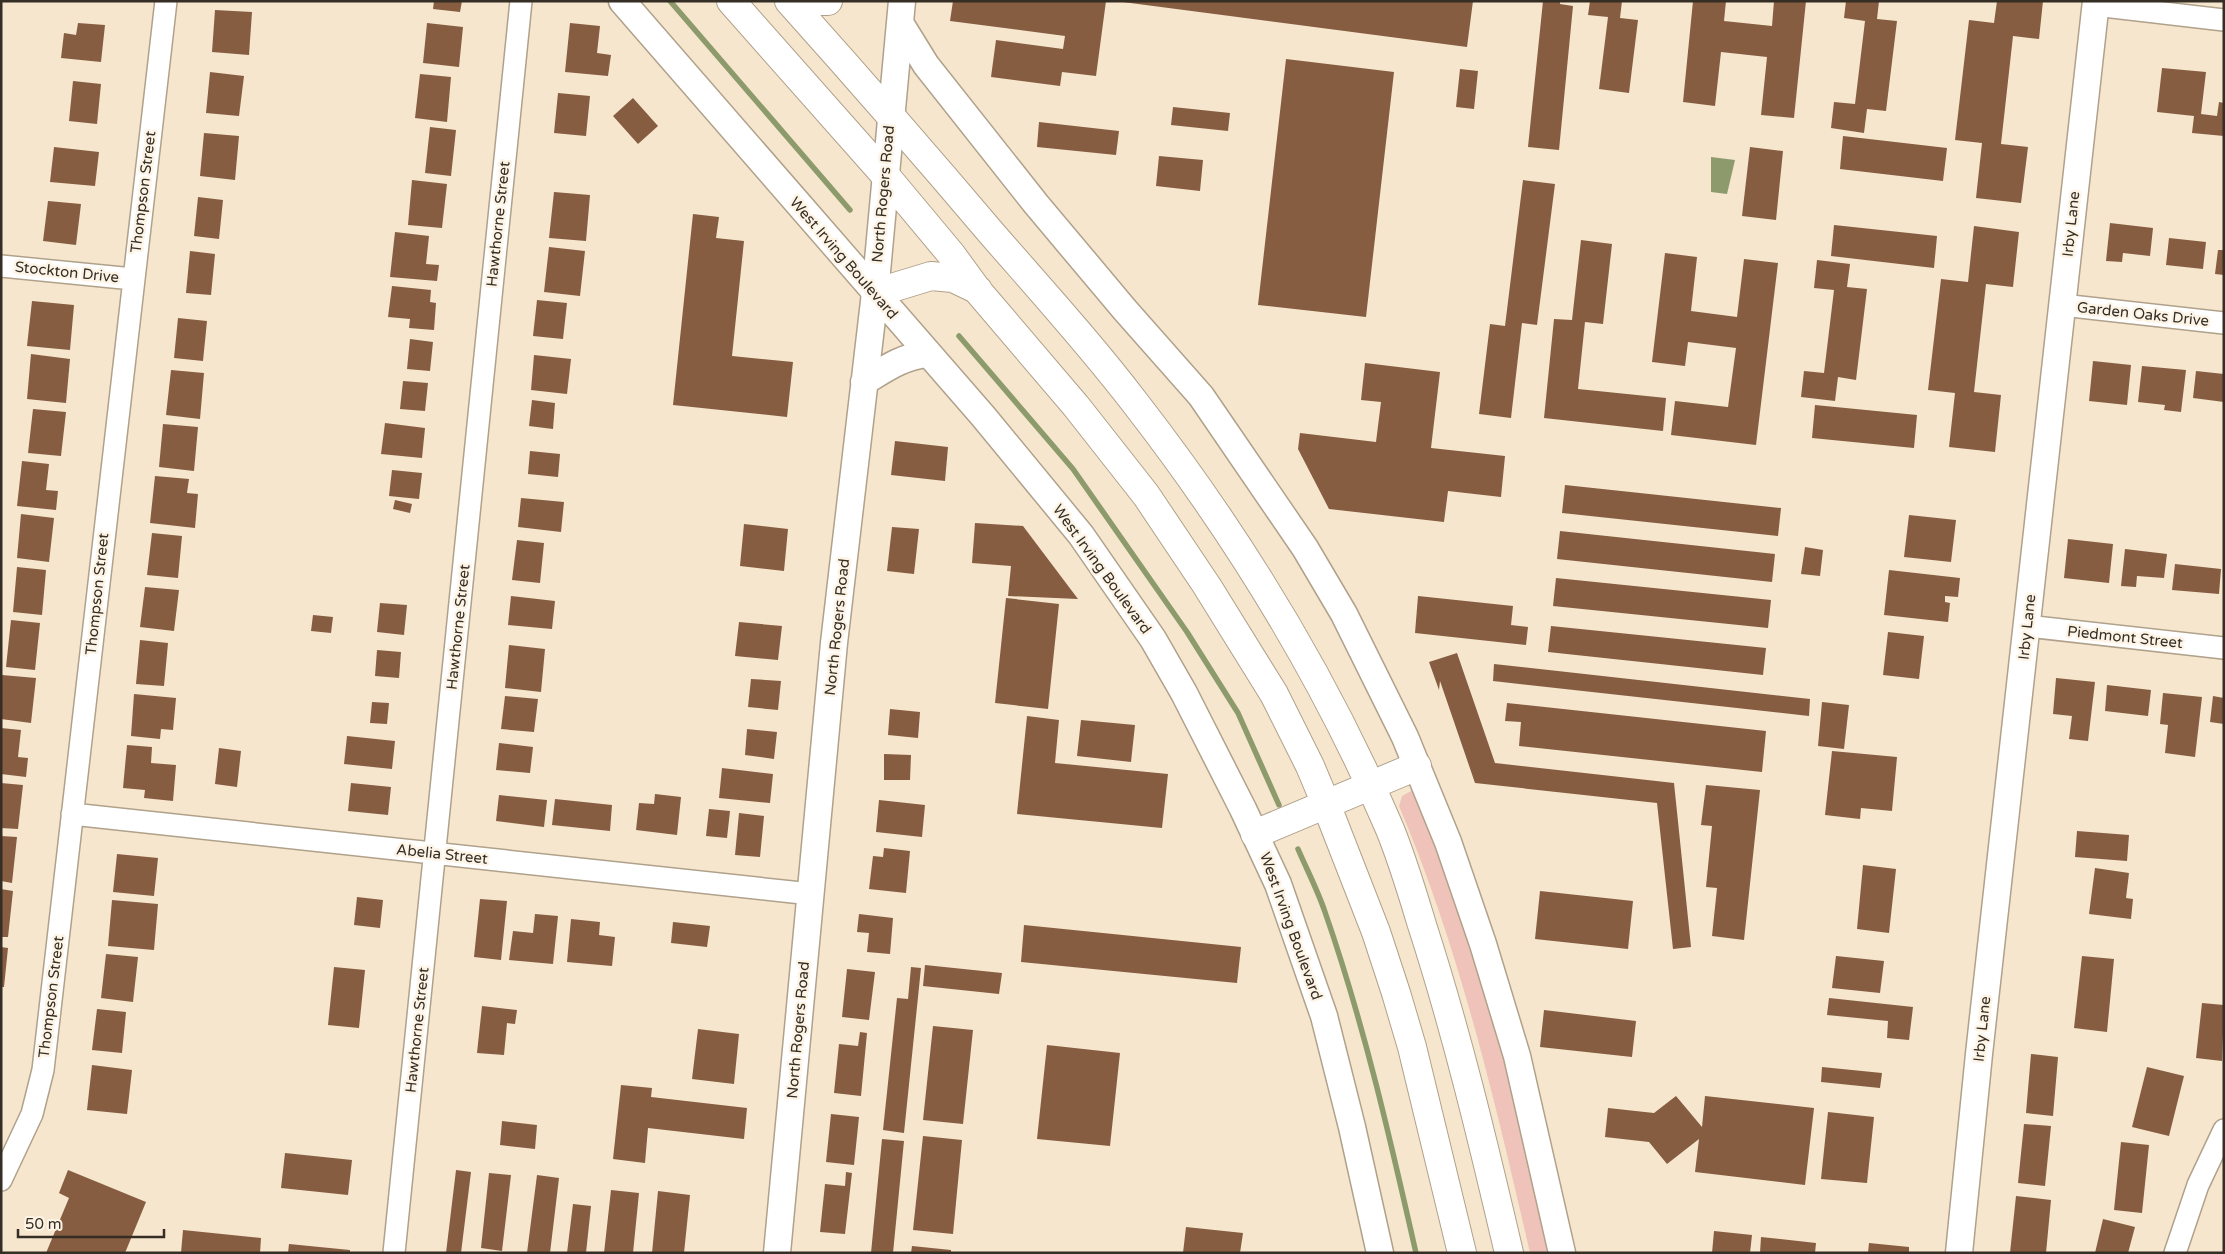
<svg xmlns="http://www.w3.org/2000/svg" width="2225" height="1254" viewBox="0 0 2225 1254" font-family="'Varela Round',sans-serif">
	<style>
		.green { fill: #f0c3ba }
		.water { fill: #8d9b6c }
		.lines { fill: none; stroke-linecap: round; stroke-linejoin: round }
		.stream { stroke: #8d9b6c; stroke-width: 5.5 }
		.building { fill: #865d41 }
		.minor-casing { stroke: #b0a18b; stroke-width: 24 }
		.tertiary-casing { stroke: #b0a18b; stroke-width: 29 }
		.primary-casing { stroke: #b0a18b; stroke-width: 30 }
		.minor { stroke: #fff; stroke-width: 21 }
		.tertiary { stroke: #fff; stroke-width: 26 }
		.primary { stroke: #fff; stroke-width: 28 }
		.labels { text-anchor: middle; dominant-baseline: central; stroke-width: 5; stroke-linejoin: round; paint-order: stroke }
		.street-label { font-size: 15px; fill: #342e25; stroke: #fef4e6 }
	</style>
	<rect width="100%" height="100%" fill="#f6e6ce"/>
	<path class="green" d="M1411,791L1420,793L1499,1031L1553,1253H1530C1495,1101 1460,950 1399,806L1402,796Z"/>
	<path class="water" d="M1711,157L1735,160L1727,194L1711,192Z"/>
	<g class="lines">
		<path class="stream" d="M670,1L850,210
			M959,336L1073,469L1187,632L1238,713L1279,805
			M1298,849C1307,870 1318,891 1325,912C1364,1024 1390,1138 1416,1253"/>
	</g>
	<path class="building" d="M434,1H462L460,12L433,9Z
		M953,1H1106L1096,76L1062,72L1060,86L991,77L996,40L1063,49L1065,36L950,21Z
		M1115,1H1473L1467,47Z
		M1543,1H1560V4L1573,6L1559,150L1528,147Z
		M1590,1H1622L1620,18L1638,20L1629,93L1599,89L1608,17L1588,15Z
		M1693,1H1726L1724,21L1772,26L1774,1H1806L1794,118L1761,115L1767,57L1721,52L1715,106L1683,102Z
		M1846,1H1879L1877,19L1897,21L1886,111L1867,109L1864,133L1831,128L1834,102L1855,104L1865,21L1844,18Z
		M1997,1H2043L2039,39L2013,36L2001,144L2028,147L2021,203L1976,198L1982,143L1955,140L1969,20L1994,23Z
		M215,10L252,12L249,55L212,52Z
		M78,23L105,25L101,62L61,58L64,33L76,35Z
		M427,23L463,27L459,67L423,63Z
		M570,23L600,26L597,53L611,55L608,76L565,72Z
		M1286,59L1394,72L1366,317L1258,305Z
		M2162,68L2206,72L2201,114L2217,116L2219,102L2224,103V136L2192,133L2194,116L2157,112Z
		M1460,69L1478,71L1474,109L1456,107Z
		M210,72L244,76L239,116L206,113Z
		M420,74L451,77L447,122L415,118Z
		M73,81L101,84L97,124L69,121Z
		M558,93L590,96L586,136L554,133Z
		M633,98L658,126L638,144L613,116Z
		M1173,107L1230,113L1228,131L1171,125Z
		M1039,122L1119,131L1116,155L1037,147Z
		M430,127L456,130L451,176L425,173Z
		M204,133L239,136L235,180L200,176Z
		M1843,136L1947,148L1943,181L1840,169Z
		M54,147L99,152L95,186L50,182Z
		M1750,147L1783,151L1776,220L1742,216Z
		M1159,156L1203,160L1200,191L1156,186Z
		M412,180L447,184L442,228L408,225Z
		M1523,180L1555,184L1537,325L1522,323L1511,418L1479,414L1490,324L1505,326Z
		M554,192L590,195L586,241L549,238Z
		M198,197L223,200L219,239L194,236Z
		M48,201L81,204L76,245L43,241Z
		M693,214L719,217L716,238L744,241L732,356L793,362L787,417L673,405Z
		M2110,223L2153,228L2150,256L2123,253L2122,262L2106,261Z
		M1834,225L1937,236L1934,268L1831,256Z
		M1974,226L2019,232L2013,287L1986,284L1974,392L2001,395L1995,452L1949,447L1955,393L1928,390L1941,279L1968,282Z
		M395,232L429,236L426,264L439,265L437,281L390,277Z
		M2169,238L2206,242L2203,269L2166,265Z
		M1581,240L1612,244L1603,324L1585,322L1578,389L1666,398L1663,431L1544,418L1554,319L1572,320Z
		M549,247L585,251L580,296L544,292Z
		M2218,250H2224V275L2215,274Z
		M190,251L215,254L211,295L186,293Z
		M1665,253L1697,257L1691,311L1737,317L1744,259L1778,263L1756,445L1671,435L1675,401L1728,407L1736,348L1688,342L1685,366L1652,362Z
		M1817,260L1850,264L1847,287L1867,289L1856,380L1838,377L1835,401L1801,397L1804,371L1824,373L1834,290L1814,288Z
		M392,286L431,290L430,302L436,303L434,330L409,328L410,319L388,317Z
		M537,300L567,303L563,339L533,336Z
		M32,301L74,305L70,350L27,346Z
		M178,318L207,321L203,361L174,358Z
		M410,339L433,342L430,371L407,369Z
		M31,354L70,359L66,403L27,399Z
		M534,355L571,359L567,394L531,390Z
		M2093,361L2131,365L2127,405L2089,401Z
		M1365,363L1440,372L1431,448L1505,456L1501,497L1448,491L1444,522L1329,509L1298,449L1300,433L1376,442L1381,402L1361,400Z
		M2142,366L2186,370L2181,412L2164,410L2165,405L2138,402Z
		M171,370L204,373L200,419L166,415Z
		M2196,371L2224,374V402L2193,398Z
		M403,381L428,383L425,411L400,409Z
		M532,400L555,403L553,429L529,426Z
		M1815,405L1917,415L1914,448L1812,438Z
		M33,409L66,412L61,456L28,453Z
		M385,423L425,428L422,458L381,454Z
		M163,424L198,427L194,471L159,467Z
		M895,441L948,447L945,481L891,475Z
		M530,451L560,454L558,477L528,474Z
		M22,461L49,464L46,490L58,491L56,510L17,506Z
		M392,470L422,473L419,499L389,496Z
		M155,476L189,479L187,493L198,494L195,528L150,523Z
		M1565,485L1781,508L1778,536L1562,513Z
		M521,498L564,502L561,532L518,527Z
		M395,500L412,504L410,513L393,509Z
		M21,514L54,518L49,562L17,558Z
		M1909,515L1956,520L1951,562L1904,557Z
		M975,523L1023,526L1078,599L1008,596L1011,566L972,563Z
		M744,524L788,529L784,571L740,566Z
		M892,527L919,529L914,574L887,571Z
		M1560,531L1775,554L1772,582L1557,559Z
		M152,533L182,536L178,578L147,575Z
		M2068,539L2113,544L2109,583L2064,578Z
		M517,540L544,543L540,583L512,580Z
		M1805,547L1823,550L1820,576L1801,574Z
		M2125,549L2167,554L2164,578L2137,576L2136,587L2121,586Z
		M2175,564L2221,569L2219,594L2172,590Z
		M17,567L46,570L42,615L13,612Z
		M1889,570L1960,578L1958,597L1945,596V602L1950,603L1948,622L1884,615Z
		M1556,578L1771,600L1768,628L1553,606Z
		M145,587L179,590L174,631L140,627Z
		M511,596L555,601L552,629L508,625Z
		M1418,596L1513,606L1511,625L1528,627L1526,645L1415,633Z
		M1006,598L1059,604L1048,709L995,703Z
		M380,603L407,605L404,635L377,632Z
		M313,615L333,617L331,633L311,631Z
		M11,620L40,623L35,670L6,667Z
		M739,622L782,626L778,660L735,656Z
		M1551,626L1766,648L1763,675L1548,652Z
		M1888,632L1924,636L1919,679L1883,675Z
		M140,640L168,643L164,686L136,684Z
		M509,645L545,649L541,692L505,688Z
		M377,650L401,652L399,678L375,676Z
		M1457,653L1495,763L1674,783L1691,947L1673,949L1657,803L1475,783L1440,681L1439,690L1429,662Z
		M1494,664L1810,699L1809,716L1493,681Z
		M2,675L36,678L31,723L1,719Z
		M2056,678L2095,682L2088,741L2069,739L2072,716L2053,714Z
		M751,679L781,681L778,710L748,707Z
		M2107,685L2151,690L2148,716L2105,711Z
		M2163,693L2202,697L2195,757L2165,753L2168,725L2160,724Z
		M134,694L176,698L173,730L161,729L160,739L131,736Z
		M505,696L538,699L534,732L501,729Z
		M2213,696L2224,698V724L2210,722Z
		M372,702L389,703L387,724L370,723Z
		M1822,702L1849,705L1844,749L1818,746Z
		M1507,703L1766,731L1762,772L1519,746L1521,722L1505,721Z
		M890,709L920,712L918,738L888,735Z
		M1027,716L1059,720L1055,763L1168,774L1162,828L1017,814Z
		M1081,720L1135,725L1131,762L1077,756Z
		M1,728L21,730L18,757L28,758L26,777L1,774Z
		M747,729L777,732L774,759L745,755Z
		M347,736L395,741L392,769L344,764Z
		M499,743L533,747L530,773L496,770Z
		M127,745L152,747L151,763L176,765L173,801L144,798L145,790L123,788Z
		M219,748L241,751L237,787L215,784Z
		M1832,751L1897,757L1892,811L1861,808L1860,819L1825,815Z
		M884,754L911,755L910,780H884Z
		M722,768L773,774L770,803L719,798Z
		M1,783L23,785L18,829L1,828Z
		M351,783L391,787L388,815L348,811Z
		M1706,785L1760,790L1744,940L1712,936L1717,888L1706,887L1712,826L1701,825Z
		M655,794L681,797L677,835L636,830L639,803L654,804Z
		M499,795L547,800L544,827L496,821Z
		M555,799L612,805L610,831L552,825Z
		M879,800L925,805L922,837L876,832Z
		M709,809L730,811L727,838L706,836Z
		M739,813L764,816L760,857L735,855Z
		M2077,831L2129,835L2127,861L2075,857Z
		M1,836L17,837L12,883L1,881Z
		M884,848L910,851L906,893L869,889L873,856L883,857Z
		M117,854L158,858L154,896L113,892Z
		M1863,865L1896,869L1889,933L1857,929Z
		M2095,868L2129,873L2126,898L2133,899L2131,919L2089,914Z
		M1,889L13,891L8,937H1Z
		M1540,891L1633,901L1628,949L1535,939Z
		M357,897L383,900L380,928L354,925Z
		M480,899L507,901L501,960L474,957Z
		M112,900L158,904L154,950L108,946Z
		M535,914L558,916L553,964L509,960L513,931L533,933Z
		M859,914L893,918L890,954L867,952L869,933L857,932Z
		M571,919L600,922L599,935L615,937L612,966L567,962Z
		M673,922L710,926L707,947L671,943Z
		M1024,925L1241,947L1237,983L1021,962Z
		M1,947L8,948L4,987H1Z
		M106,954L138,957L133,1002L101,998Z
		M1836,956L1884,961L1880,993L1832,988Z
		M2082,956L2114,959L2107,1032L2074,1028Z
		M925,965L1002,973L999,994L923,986Z
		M334,967L365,970L359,1028L328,1025Z
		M911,967L921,968L904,1133L883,1130L897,998L908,999Z
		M847,969L875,972L869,1020L842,1017Z
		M1829,998L1913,1007L1909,1040L1887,1038L1888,1021L1827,1015Z
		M2202,1003L2224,1005L2222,1061L2196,1058Z
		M482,1006L517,1010L515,1024L507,1023L504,1055L477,1053Z
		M97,1009L126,1012L122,1053L92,1050Z
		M1544,1010L1636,1021L1632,1057L1540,1047Z
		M933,1026L973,1030L963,1124L923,1120Z
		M698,1029L739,1034L734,1084L692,1079Z
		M860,1032L867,1033L861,1096L834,1093L839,1044L858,1046Z
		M1047,1045L1120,1053L1110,1146L1037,1139Z
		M2031,1054L2058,1057L2053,1116L2026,1113Z
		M92,1065L132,1070L127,1114L87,1110Z
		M1822,1067L1882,1073L1880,1088L1821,1082Z
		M2147,1067L2184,1076L2169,1136L2132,1127Z
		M621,1085L652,1088L651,1097L747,1108L744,1139L648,1128L645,1163L613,1159Z
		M1676,1096L1702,1127L1705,1096L1814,1108L1805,1185L1695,1172L1699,1139L1667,1164L1649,1142L1605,1137L1608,1108L1654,1113Z
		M1828,1112L1874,1117L1867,1183L1821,1179Z
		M831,1114L859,1117L854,1165L826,1162Z
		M502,1121L537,1125L535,1149L500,1145Z
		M2024,1124L2051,1126L2045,1186L2018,1183Z
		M923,1136L962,1140L953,1234L913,1230Z
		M882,1139L904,1141L893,1253H871Z
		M2121,1142L2149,1145L2142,1213L2114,1210Z
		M285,1153L352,1160L348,1195L281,1188Z
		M68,1170L146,1202L125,1253H46L69,1198L59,1193Z
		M456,1170L471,1172L461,1253H446Z
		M846,1172L852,1173L845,1234L820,1232L825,1184L845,1186Z
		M489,1173L511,1175L502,1251L481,1248Z
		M537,1175L559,1178L550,1253H527Z
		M611,1190L639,1193L633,1253H604Z
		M658,1191L690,1195L684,1253H652Z
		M2016,1196L2051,1200L2046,1253H2010Z
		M573,1204L591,1206L586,1253H567Z
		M2103,1219L2135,1227L2128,1253H2095Z
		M1186,1227L1243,1233L1240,1253H1183Z
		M183,1230L261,1238L260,1253H181Z
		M1714,1231L1752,1235L1750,1253H1712Z
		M1761,1237L1816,1243L1815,1253H1760Z
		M1869,1243L1909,1247V1253H1868Z
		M289,1244L350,1250V1253H288Z
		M912,1246L951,1250V1253H911Z"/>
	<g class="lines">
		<g class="minor-casing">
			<path id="minor" d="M2095,5L2224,20
				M1,266L133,279
				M2062,305L2224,323
				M2027,626L2224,648
				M72,814L811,894
				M1,1180L32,1114L43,1070L166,1
				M394,1253L521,1
				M2175,1253L2198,1185L2224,1130"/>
		</g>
		<g class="tertiary-casing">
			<path id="tertiary" d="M622,1L983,416L1081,535L1153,639L1184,693L1243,809L1278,884L1324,1016L1352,1127L1380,1253
				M900,23L926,65L1036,204L1125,310L1201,396L1305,548L1344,614L1405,737L1448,842L1483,944L1517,1056L1562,1253
				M864,382C885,369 903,356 928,354
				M777,1253L834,643L875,293L902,1
				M1959,1253L1979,1054L2096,1"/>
		</g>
		<g class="primary-casing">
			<path id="primary" d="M731,1L885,175L951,254L978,291L1076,406L1146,495L1207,586L1274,694L1310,766L1326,804L1376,932L1396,993L1412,1047L1462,1253
				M789,1C858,78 926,156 993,235C1041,290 1091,345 1136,404C1236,533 1324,676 1389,827C1402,858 1412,892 1422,925C1457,1033 1483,1142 1509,1253
				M819,1H828
				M875,293L931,276L953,278L978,290
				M1255,834L1417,766"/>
		</g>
		<use href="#minor" class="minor"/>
		<use href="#tertiary" class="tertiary"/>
		<use href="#primary" class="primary"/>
	</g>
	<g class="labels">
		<g class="street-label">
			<text transform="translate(143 192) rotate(-83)">Thompson Street</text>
			<text transform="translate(883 194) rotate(-85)">North Rogers Road</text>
			<text transform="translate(498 224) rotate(-84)">Hawthorne Street</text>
			<text transform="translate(2071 224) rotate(-84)">Irby Lane</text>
			<text transform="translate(844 258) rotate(49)">West Irving Boulevard</text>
			<text transform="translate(67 272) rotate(6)">Stockton Drive</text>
			<text transform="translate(2143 314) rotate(6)">Garden Oaks Drive</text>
			<text transform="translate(1102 569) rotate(54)">West Irving Boulevard</text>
			<text transform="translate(97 594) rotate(-84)">Thompson Street</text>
			<text transform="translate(458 627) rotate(-84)">Hawthorne Street</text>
			<text transform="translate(837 627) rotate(-84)">North Rogers Road</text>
			<text transform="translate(2027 627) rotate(-84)">Irby Lane</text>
			<text transform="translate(2125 637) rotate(6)">Piedmont Street</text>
			<text transform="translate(442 854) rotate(6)">Abelia Street</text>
			<text transform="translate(1291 926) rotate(70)">West Irving Boulevard</text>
			<text transform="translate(51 997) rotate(-83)">Thompson Street</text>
			<text transform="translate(1982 1029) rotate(-84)">Irby Lane</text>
			<text transform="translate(417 1030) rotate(-84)">Hawthorne Street</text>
			<text transform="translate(798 1030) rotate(-85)">North Rogers Road</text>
		</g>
	</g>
	<rect width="2225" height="1254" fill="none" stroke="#342e25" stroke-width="5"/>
	<path d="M18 1229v8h146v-8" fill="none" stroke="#342e25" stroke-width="2.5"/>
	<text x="25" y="1229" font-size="15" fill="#342e25" stroke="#fef4e6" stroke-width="4" paint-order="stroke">50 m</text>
</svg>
